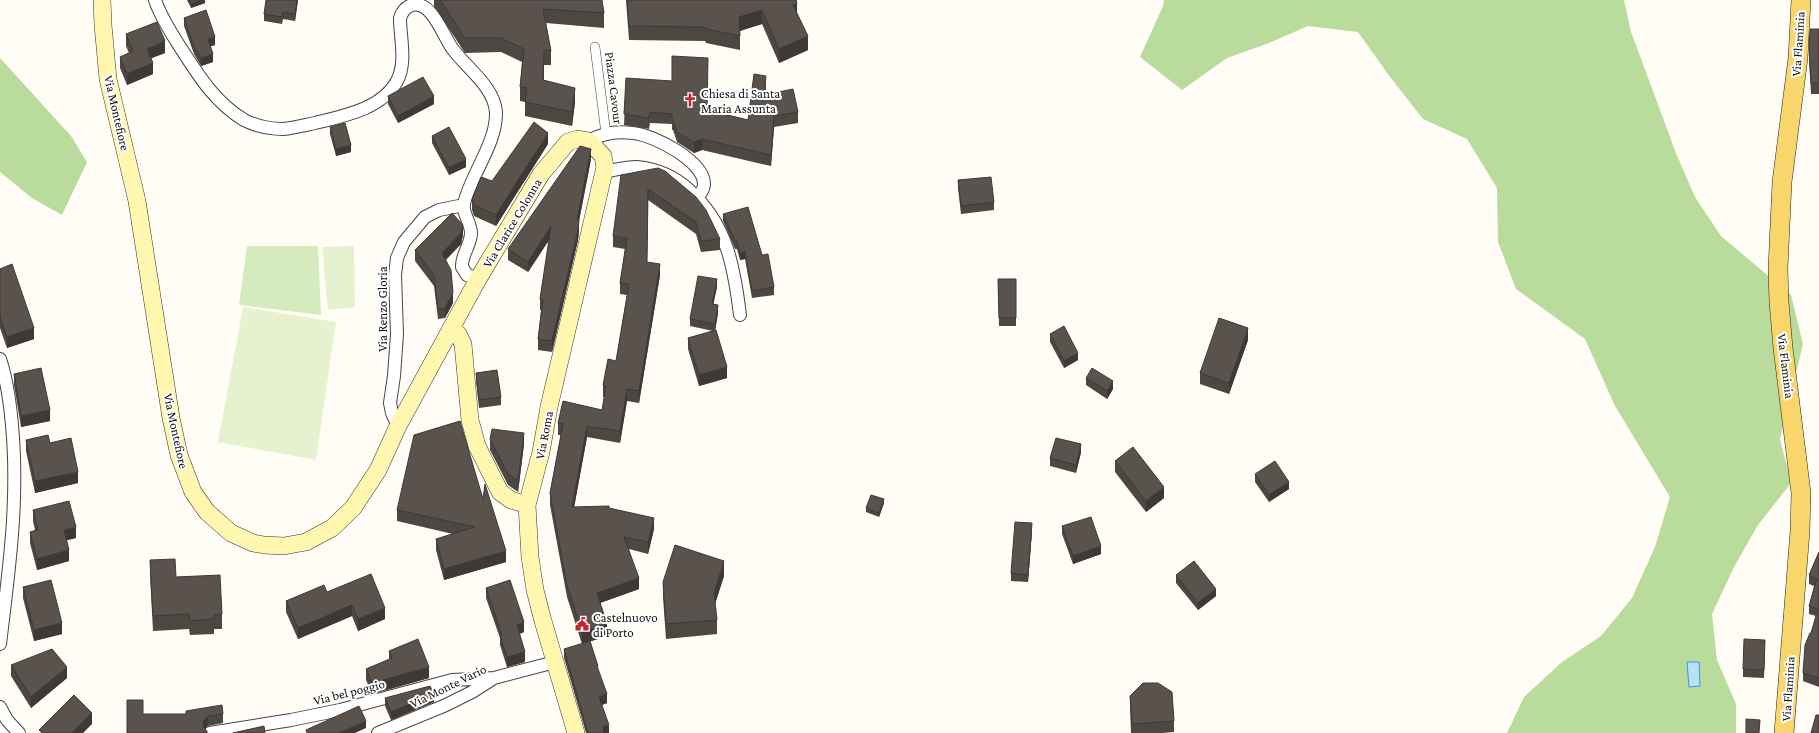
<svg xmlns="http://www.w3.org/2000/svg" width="1819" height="733" viewBox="0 0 1819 733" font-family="'Crimson Pro',serif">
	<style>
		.green { fill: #d5ebbd }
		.forest { fill: #b9dc9c }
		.pitch { fill: #e6f2cf }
		.water { fill: #b9e0f7; stroke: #3f96cf }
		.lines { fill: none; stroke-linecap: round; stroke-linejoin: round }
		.pedestrian-casing { stroke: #444; stroke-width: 10 }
		.minor-casing { stroke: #444; stroke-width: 14 }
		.secondary-casing { stroke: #333; stroke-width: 18 }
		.primary-casing { stroke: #222; stroke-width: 20 }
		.pedestrian { stroke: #fff; stroke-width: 9 }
		.minor { stroke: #fff; stroke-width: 12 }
		.secondary { stroke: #fff6b0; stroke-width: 17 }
		.primary { stroke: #f9d66b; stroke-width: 19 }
		.wall { fill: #4d4742 }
		.shaded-wall { fill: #3f3936 }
		.building { fill: #5a524d; stroke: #3f3936 }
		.labels { text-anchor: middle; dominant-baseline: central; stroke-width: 4; stroke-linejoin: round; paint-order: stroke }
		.street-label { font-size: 13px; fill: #111; stroke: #fff }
		.poi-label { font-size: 13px; fill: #111; stroke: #fff; text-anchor: start }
	</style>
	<rect width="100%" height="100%" fill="#fffdf5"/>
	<path class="green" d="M247,246H318L321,315L239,305Z"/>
	<path class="forest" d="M1164,0H1624L1631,32L1676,153L1695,197L1721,236L1791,295L1803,344L1780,439L1791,483L1758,525L1734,567L1712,614L1717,660L1736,704V733H1507L1524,697L1562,662L1601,636L1632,598L1655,547L1670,497L1615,406L1585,339L1516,289L1498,242L1497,188L1467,139L1423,119L1390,77L1358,32L1308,26L1269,43L1227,58L1182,90L1140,57L1163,6Z
		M0,58L71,136L87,162L62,215L32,198L0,172Z"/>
	<path class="pitch" d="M354,246L355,307L328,310L322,247Z
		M243,307L336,322L316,460L218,442Z"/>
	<path class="water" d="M1687,662H1699L1700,686L1689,687Z"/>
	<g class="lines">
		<g class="pedestrian-casing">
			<path id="pedestrian" d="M595,47L606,134"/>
		</g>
		<g class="minor-casing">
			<path id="minor" d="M155,0C161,18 172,34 182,50C200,78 216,103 244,120C256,126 270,129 283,129C294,128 305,125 315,123C343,116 382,109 397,81C407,62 400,38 400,18C402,12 405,7 412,5C432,0 443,36 452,48C466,68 494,86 496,112C497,143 471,174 464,204C462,213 471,223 471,233C471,245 461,255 462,267L467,275L478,279
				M589,141C602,133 618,131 633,133C654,135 704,161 704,184C704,190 700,194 697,198
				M604,172C614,170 626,167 637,167C657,169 675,177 689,190C727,225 734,266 740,315
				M0,359C7,380 10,403 12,425C19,500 9,570 0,644
				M398,426L392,413L390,403L394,376L397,334L395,275L397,258L404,242L425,217L439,210L464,205
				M0,707L7,720L19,733
				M210,733L291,720L340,710L452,680L494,678
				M378,733L446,705L472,692L494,678L555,662"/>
		</g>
		<g class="secondary-casing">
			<path id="secondary" d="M102,0L103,25L108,79L137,201L171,418L179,455L193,492L207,512L231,533L253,543L264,545L284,546L306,542L332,528L353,508L378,470L398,426L478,279L541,174L568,142L578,139L589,141L603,156L605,167L549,407L541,452L527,505L530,557L535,590L543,621L576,733
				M451,328L458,334L463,344L470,420L477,446L500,492L511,500L527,505"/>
		</g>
		<g class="primary-casing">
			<path id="primary" d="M1784,733L1800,531L1801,493L1783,348L1779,302L1778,268L1782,182L1798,58L1801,0"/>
		</g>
		<use href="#pedestrian" class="pedestrian"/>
		<use href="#minor" class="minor"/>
		<use href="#secondary" class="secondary"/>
		<use href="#primary" class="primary"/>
	</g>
	<path class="wall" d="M187,0H205V3L191,8Z
		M298,0L295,21L283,19L282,24L264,21V14Z
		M434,0H602L604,13V28L546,23L551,51V65H544V80L575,102L572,126L525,116V102L520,101V87L522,62L501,52L465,53L434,6Z
		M626,0H797L796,1L797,13L808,50L779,63L762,24L740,31V50L706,43L705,41L629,40Z
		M184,18L215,45L210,46L213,62L201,66L194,54L184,26Z
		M1819,29V94H1811L1809,59V48Z
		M126,34L165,53L151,58L153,74L127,85L120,68V57L129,53L126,46Z
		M626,78L707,110L748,120L766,86L765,94L798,112V123L774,127L771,166L702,150L694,153L677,142L673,130H672V124L650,123L649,129L624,125Z
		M388,96L434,104L398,123L388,104Z
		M330,127L351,152L336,156L330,134Z
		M432,136L466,167L449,175L432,143Z
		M548,144L496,226L474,216L472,210V199L492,181Z
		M591,159L579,221V231L578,240L552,352L538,350V339L541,310H540V299L549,240L528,272L508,260V249Z
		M658,168L720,239V250L701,252L696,234L648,200L647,262L660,275L639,403L627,401L620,443L587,437L574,507L609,508L654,529L648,554L629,549L639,589L600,603L607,636L582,644L567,597L550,505V493L561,435H558V423L602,410L605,397H603V385L616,361L627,295L620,294V283L625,249L613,247V236Z
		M958,180L994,202V210L961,214L958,188Z
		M723,214L762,255L774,287V295L752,298L745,259L740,260L737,249H735L723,221Z
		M463,235L461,244L446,260L453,303L445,318L438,319L434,286L415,261V250Z
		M0,269L34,339L7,348L0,328Z
		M998,279H1016V326H999Z
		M717,287L713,304L718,313L715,331L727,378L699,386L688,349V338L713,331L690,326V319Z
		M1050,334L1078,360L1064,368L1050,342Z
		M1248,340L1229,394L1200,384V373Z
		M476,373L501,397V405L479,408L476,381Z
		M14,374L50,421L21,427L14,385Z
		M1086,378L1113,389L1107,399L1086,385Z
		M490,439L524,444L518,492L508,485L490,450Z
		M26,440L50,443L78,483L35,493L26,451Z
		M1081,452L1076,473L1050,466V458Z
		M1115,461L1164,498L1146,512L1115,472Z
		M1255,474L1289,489L1269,502L1255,482Z
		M483,499L506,562L444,580L436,550V539L453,534L397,521V510Z
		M884,503L879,517L866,512V508Z
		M33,510L76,538L66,540L69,561L37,570L30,543V532L35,530L33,521Z
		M1062,526L1101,554L1073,564L1062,534Z
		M1032,531L1028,582L1011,581V573Z
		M1819,552V687L1803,681V673L1811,633L1816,616L1809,614V606L1814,586L1809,584V575Z
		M150,560L176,577L222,614V629H214V634L190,635L189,629L153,631L150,575Z
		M1176,575L1216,596L1198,610L1176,583Z
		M724,576L715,604L717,620V634L666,639L663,597V582Z
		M23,587L62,634L34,641L23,598Z
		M486,588L524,632L519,634L525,662L507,667L500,645V638L486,598Z
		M327,592L385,619L358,631L352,616L298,639L286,612V601Z
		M1765,648L1764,678L1743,677V669Z
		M564,649L598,670L607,703L602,705L609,733H586L564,658Z
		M389,651L429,678L372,694L366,680V669L389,660Z
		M11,665L67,678L31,708L11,676Z
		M1130,696L1174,721V732L1162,733H1131L1130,707Z
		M385,698L434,702L391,720L385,706Z
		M186,711L223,714V723L208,726L186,714Z"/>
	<path class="shaded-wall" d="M202,0H205V3L191,8V4Z
		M297,0H298L295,21V14Z
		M797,4V18L793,5Z
		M762,10V24L739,31V17Z
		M808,36V50L779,63V49Z
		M215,37V45L208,47V39Z
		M165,41V53L147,60V49Z
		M544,50V65L543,94V80Z
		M213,54V62L201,66V58Z
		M153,63V74L127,85V74Z
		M766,76V86L764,105V95Z
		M575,88V102L572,126V112Z
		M434,96V104L398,123V116Z
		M774,116V127L771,166V155Z
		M548,133V144L496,226V215Z
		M702,139V150L694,153V142Z
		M351,145V152L336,156V149Z
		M591,149V159L579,221V231L578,240L552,352V341L577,220Z
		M466,159V167L449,175V168Z
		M463,225V235L461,244L442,263V253Z
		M551,226V237L528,272V262Z
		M745,251V259L740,260V253Z
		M660,264V275L639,403V391Z
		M717,279V287L712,311V304Z
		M453,293V303L445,318V308Z
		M718,305V313L715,331V324Z
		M34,328V339L7,348V337Z
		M1248,328V340L1229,394V383Z
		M1078,353V360L1064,368V361Z
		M727,367V378L699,386V375Z
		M1113,381V389L1107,399V391Z
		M627,389V401L620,443V431Z
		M50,410V421L21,427V416Z
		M587,426V437L572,519V507Z
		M524,433V444L518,492V480Z
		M1081,444V452L1076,473V465Z
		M78,472V483L35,493V481Z
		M1289,482V489L1269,502V495Z
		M1164,487V498L1146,512V501Z
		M884,499V503L879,517V513Z
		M654,518V529L648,554V542Z
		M1032,523V531L1028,582V575Z
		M76,527V538L64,541V530Z
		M1101,546V554L1073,564V556Z
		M69,550V561L37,570V559Z
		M506,551V562L444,580V569Z
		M724,561V576L714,607V593Z
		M639,578V589L597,604V593Z
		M1216,589V596L1198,610V603Z
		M352,605V616L298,639V628Z
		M385,608V619L358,631V619Z
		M524,622V632L517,635V625Z
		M62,623V634L34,641V630Z
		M607,624V636L582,644V632Z
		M525,652V662L507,667V657Z
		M67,667V678L31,708V697Z
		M429,667V678L372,694V683Z
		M434,694V702L391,720V712Z
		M607,694V703L599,706V697Z
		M92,713V724L83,733H72Z
		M208,716V726L203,731V721Z
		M366,721V728L355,733H338Z
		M609,725V733H603V727Z"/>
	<path class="building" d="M189,0H202L191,4Z
		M266,0H297L295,14L283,12L282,17L264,14Z
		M440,0H602L604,13L543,9L551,51L544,50L543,80L575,88L572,112L525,102L527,88L520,87L524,49L501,38H465Z
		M627,0H796L797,4L793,5L808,36L779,49L762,10L739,17L740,36L706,29L705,27L629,26Z
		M206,10L215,37L208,39L213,54L201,58L194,47L184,18Z
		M157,22L165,41L147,49L153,63L127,74L120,57L133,51L126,34Z
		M1810,29H1819V83H1811L1809,48Z
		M672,56L708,58L707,110L748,120L754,74L766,76L764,95L793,89L798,112L774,116L771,155L702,139L694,142L677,132L673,120L672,119V114L650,112L649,118L624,114L626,78L672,81Z
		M423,77L434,96L398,116L388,96Z
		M534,122L548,133L496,215L474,205L472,199L481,177L492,181Z
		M345,123L351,145L336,149L330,127Z
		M449,127L466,159L449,168L432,136Z
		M580,146L591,149L577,220H579L578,230L552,341L538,339L543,300L540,299L551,226L528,262L508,249Z
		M658,168L665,171L696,197L706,210L720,239L701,241L696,222L648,189L647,262L660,264L639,391L627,389L620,431L587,426L572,507L609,506V508L654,518L648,542L624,537L639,578L597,593L607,624L582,632L567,585L550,493L563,424L558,423L563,401L602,410L606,386L603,385L608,359L616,361L629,284L620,283L627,238L613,236L621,175Z
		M991,177L994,202L961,206L958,180Z
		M748,207L762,255L768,254L774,287L752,291L745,251L740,253L737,241H735L723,214Z
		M452,213L463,225L461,233L442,253L451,270L453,293L445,308L438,309L434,275L415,250Z
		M12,264L34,328L7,337L0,317V269Z
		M698,276L717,279L712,304L718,305L715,324L690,319Z
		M998,279H1016V318H999Z
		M1219,318L1248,328L1229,383L1200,373Z
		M1064,326L1078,353L1064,361L1050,334Z
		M716,330L727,367L699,375L688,338Z
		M41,368L50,410L21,416L14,374Z
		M1092,368L1113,381L1107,391L1086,378Z
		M497,370L501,397L479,400L476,373Z
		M460,421L483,499L485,484L506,551L444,569L436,539L475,527L397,510L414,435Z
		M492,429L524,433L518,480L508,474L490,439Z
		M48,435L50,443L71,438L78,472L35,481L26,440Z
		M1056,438L1081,444L1076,465L1050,458Z
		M1133,447L1164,487L1146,501L1115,461Z
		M1275,461L1289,482L1269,495L1255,474Z
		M871,495L884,499L879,513L866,508Z
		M69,501L76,527L64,530L69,550L37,559L30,532L38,530L33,510Z
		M1091,517L1101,546L1073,556L1062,526Z
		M1015,522L1032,523L1028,575L1011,573Z
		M675,545L724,561L714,593L717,620L666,624L663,582Z
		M1819,552V678L1803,673L1805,645L1810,633H1811L1818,609L1809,606L1817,579L1809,575Z
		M175,559L176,577L220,575L222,614L214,615V619L190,621L189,614L153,616L150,560Z
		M1194,561L1216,589L1198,603L1176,575Z
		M371,574L385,608L358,619L352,605L298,628L286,601L324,585L327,592Z
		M51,580L62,623L34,630L23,587Z
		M510,580L524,622L517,625L525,652L507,657L500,635H502L486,588Z
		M418,639L429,667L372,683L366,669L392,658L389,651Z
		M1744,639L1765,640L1764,670L1743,669Z
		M590,641L598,666H597L607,694L599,697L609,725L603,727L604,733H588L564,649Z
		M52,649L67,667L31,697L11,665Z
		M1143,683H1158L1172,692L1174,721L1132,724L1130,696Z
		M430,686L434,694L391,712L385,698Z
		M74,695L92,713L72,733H42L39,730Z
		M127,700H143V714H186V711L222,705L223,714L208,716L203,721L204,728L207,731V733H127Z
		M359,706L366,721L338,733H307L306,730Z
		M1816,715H1819V733H1811Z
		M1746,719L1760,720L1759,733H1746Z
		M264,726L265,733H233Z"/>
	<defs>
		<g id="church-bare" transform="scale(1.08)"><path d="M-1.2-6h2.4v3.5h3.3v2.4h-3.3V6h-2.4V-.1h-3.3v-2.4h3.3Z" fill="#c4262e" stroke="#fff" stroke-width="2.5" paint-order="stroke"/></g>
		<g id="civic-bare" transform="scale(1.08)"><path d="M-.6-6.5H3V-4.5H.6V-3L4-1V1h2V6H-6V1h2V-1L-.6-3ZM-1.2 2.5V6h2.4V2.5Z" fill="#c4262e" stroke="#fff" stroke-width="2.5" paint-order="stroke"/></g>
	</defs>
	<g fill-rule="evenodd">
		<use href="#church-bare" x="690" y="100"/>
		<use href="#civic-bare" x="582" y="624"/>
	</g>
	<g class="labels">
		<g class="street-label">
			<text transform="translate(1798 44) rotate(-86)">Via Flaminia</text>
			<text transform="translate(614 88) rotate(83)">Piazza Cavour</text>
			<text transform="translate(117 113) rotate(77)">Via Montefiore</text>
			<text transform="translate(512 223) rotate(-59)">Via Clarice Colonna</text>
			<text transform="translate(382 309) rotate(-90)">Via Renzo Gloria</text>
			<text transform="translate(1786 366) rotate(83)">Via Flaminia</text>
			<text transform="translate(176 431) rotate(78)">Via Montefiore</text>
			<text transform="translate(544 435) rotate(-79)">Via Roma</text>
			<text transform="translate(448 686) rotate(-26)">Via Monte Vario</text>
			<text transform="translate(1788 689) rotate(-86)">Via Flaminia</text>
			<text transform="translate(349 692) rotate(-14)">Via bel poggio</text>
		</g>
		<g class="poi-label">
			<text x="701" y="93">Chiesa di Santa<tspan x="701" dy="15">Maria Assunta</tspan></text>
			<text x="593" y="617">Castelnuovo<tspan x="593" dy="15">di Porto</tspan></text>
		</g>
	</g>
</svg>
